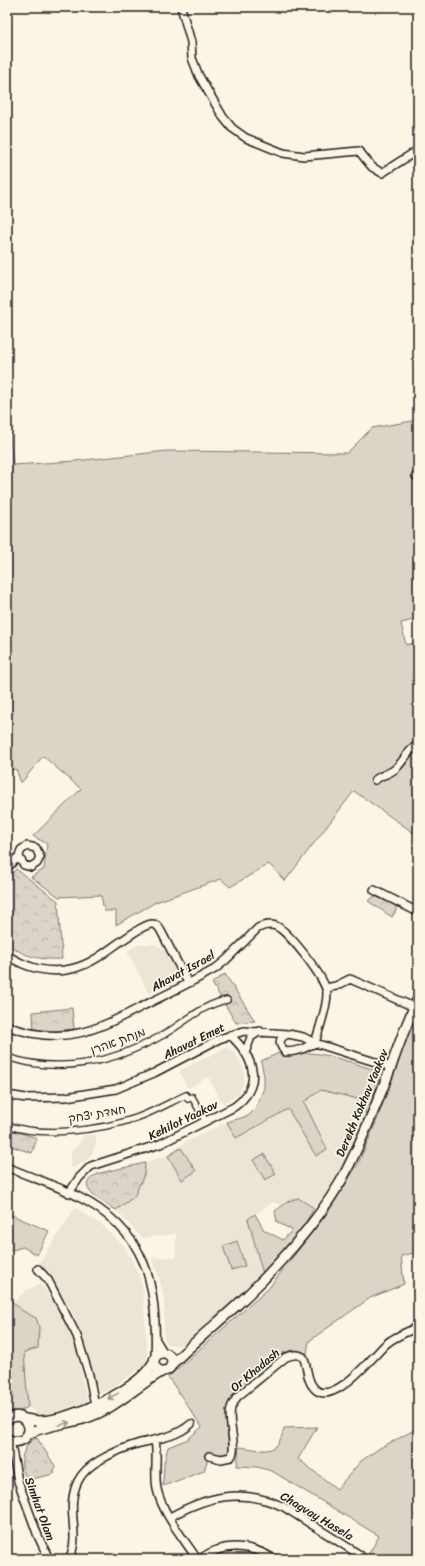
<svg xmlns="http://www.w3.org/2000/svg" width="425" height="1566" viewBox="0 0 425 1566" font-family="Sriracha,'Playpen Sans Hebrew',sans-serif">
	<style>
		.built { fill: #ebe5d6 }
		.grass { fill: #dbd5c8; stroke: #7c7872 }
		.forest { fill: url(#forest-crowns); stroke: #7c7872 }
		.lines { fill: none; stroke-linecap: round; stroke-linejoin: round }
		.pedestrian-casing { stroke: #1c1c1c; stroke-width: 8 }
		.minor-casing { stroke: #1c1c1c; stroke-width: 10 }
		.tertiary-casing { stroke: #1c1c1c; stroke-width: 12 }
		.pedestrian { stroke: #fcf5e5; stroke-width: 5.5 }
		.minor { stroke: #fcf5e5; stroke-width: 7 }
		.tertiary { stroke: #fcf5e5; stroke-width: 9 }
		.oneway { stroke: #97938b }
		.labels { text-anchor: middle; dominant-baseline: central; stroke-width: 3.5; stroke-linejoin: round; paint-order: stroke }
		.street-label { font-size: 12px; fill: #1c1c1c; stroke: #fcf5e5 }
	</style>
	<defs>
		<pattern id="forest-crowns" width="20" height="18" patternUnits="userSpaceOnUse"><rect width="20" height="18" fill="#dbd5c8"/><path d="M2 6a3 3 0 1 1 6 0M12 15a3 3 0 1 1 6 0" fill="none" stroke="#bbb6ab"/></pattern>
	</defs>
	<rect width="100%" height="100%" fill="#fcf5e5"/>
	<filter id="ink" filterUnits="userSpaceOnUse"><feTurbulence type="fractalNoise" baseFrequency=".025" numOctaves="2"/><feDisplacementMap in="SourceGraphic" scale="8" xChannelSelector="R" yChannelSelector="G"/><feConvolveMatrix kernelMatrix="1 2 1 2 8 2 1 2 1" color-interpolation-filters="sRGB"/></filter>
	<g filter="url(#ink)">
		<path class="built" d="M140,944H153L158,946L165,951L170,957L179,977L149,994L127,951Z
			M227,1047L231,1049L239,1059L244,1070V1081L239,1094L223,1104L208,1077L188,1088L179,1071Z
			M321,1090L359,1099L367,1116L339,1175L314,1208L298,1198L289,1201L282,1206L273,1202L248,1219L263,1274L186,1343L178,1345L167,1344L164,1338V1301L161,1285L152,1258L176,1257V1234L142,1238L116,1210L134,1197L144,1175L145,1163L165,1156L184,1143L227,1122L236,1137L288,1109L327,1149L304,1102Z
			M84,1135H96V1143L92,1154L88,1159L79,1165L71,1168V1151L77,1147Z
			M75,1208L102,1225L125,1247L139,1275L143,1290L147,1353L146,1364L105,1392H100L94,1378L89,1355L75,1317L51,1277L39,1264Z
			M40,1284L55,1303L72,1335L88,1402L40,1416L31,1408L10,1403L7,1325L13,1302L27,1290Z"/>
		<path class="grass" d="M7,414L9,423L13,465L75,461L167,451L347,453L372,428L418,420V619L401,623L406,645L418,642V836L354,791L285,881L269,864L230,887L221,879L156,902L116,925V911H104L101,895L59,897L31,877L44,869L47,844L33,836L81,789L43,756L21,783L16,769L7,771Z
			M418,1009V1252L401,1256L404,1284L370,1298L309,1341L307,1354L290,1350L235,1394L226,1410L229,1451L224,1455L210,1452L204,1471L163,1486L164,1463L168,1447L188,1439L202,1427L168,1377L268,1289L328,1212L358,1164L377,1120L409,1029Z
			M279,1053C286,1061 298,1053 308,1053C327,1053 359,1065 378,1071L379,1078L367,1116L358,1099L321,1090L304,1102L327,1149L316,1156L288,1109L236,1138L227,1122L248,1116L255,1109L264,1088V1076L261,1061Z
			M181,1148L196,1171L182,1180L168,1156Z
			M264,1154L276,1174L265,1180L253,1160Z
			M298,1198L314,1208L303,1227L263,1274L248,1219L255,1214L264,1230L283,1240L292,1230L277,1222L275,1211L289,1201Z
			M7,1213L49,1231L37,1255L23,1247L9,1251L7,1253Z
			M237,1241L245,1266L231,1270L223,1246Z
			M7,1297L21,1310L36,1318L39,1327L38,1348L24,1352L28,1407L18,1412L7,1413Z
			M317,1427L298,1459L337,1489L361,1461L380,1448L418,1428V1559H366L379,1536L272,1471L257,1467L237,1466L239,1447C263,1449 277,1459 284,1428Z"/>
		<path class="forest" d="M16,869L58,901L62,959C41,960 23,957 7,943V880Z
			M375,896L396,906V911L392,917L368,901Z
			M225,974L255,1021L236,1023L212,983Z
			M72,1008L74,1029L34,1033L33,1012Z
			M11,1130L37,1138L32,1153L7,1145Z
			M145,1163L144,1175L134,1197L116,1210C103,1202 69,1186 100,1173Z
			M37,1438L55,1466L54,1474L27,1480C26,1476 23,1472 22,1468C20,1457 26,1441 37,1438Z"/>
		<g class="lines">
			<g class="pedestrian-casing">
				<path id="pedestrian" d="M7,1057C60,1075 115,1062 163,1035C183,1024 203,1004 227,1000
					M7,1125C42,1138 101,1130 136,1118C153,1112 169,1103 186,1095L188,1099L192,1097L206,1122"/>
			</g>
			<g class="minor-casing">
				<path id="minor" d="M181,7L191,42L192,58L199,76L223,117L232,128L246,138L283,153L304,156L359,151L372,167L382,173L418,150
					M416,476H418
					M375,780C381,775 389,774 395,769C404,762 407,750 418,745
					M7,868L19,856L21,850L27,846L36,848L40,857L37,863L31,867L24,865L20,859L19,856
					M374,890L418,912
					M7,955C26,968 49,974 71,969C80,967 89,963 97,958C107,952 142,924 152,924C156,924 159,927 161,931L188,983
					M326,988L336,986L350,979L414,1007
					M7,1026C66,1048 98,1029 149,1003C171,992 194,981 215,969L226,960L258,928C264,925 270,924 276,926C289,932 327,980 327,994C327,1008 319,1029 315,1043C305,1048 297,1052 285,1052C279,1044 277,1039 288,1034
					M245,1053L251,1037L260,1031
					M7,1095L26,1098L66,1097L116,1089L154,1073L219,1039L244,1031L288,1034L303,1037L315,1043L391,1067
					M7,1167C30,1177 55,1185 77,1196C148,1231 158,1286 155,1357
					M69,1193L79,1178L91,1166L160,1144L234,1107C264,1085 254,1057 230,1035
					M38,1269L48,1280L77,1336L89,1375L96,1410
					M156,1340L164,1353
					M10,1440L18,1481L38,1536L49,1559
					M155,1440C158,1456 154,1473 157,1489C162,1513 184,1539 197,1559
					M209,1456L221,1459L231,1457C238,1447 227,1422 231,1408C232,1404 235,1401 237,1397L286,1357C293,1355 297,1353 303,1357C308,1366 306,1380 314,1388C332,1409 374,1355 386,1344C395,1336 407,1332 418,1327
					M170,1517C209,1495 243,1488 284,1507L360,1555
					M69,1559C82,1534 64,1510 78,1481C83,1471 91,1465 100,1460C112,1453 126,1447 140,1443C158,1439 176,1437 191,1424
					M200,1559C223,1542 250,1544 274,1559"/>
			</g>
			<g class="tertiary-casing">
				<path id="tertiary" d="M154 1362a9 9 0 1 1 18 0a9 9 0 1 1-18 0Z
					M171,1365C192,1344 214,1326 236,1306C273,1272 316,1224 341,1181C361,1144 376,1106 391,1067C399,1044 407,1021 418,999
					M25,1419C30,1420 35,1421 40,1421C71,1420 138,1390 153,1363
					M7,1420C24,1407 38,1431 22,1440C17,1443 11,1441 7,1438
					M27,1435C36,1427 70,1423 83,1419C114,1410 135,1387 161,1372"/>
			</g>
			<use href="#pedestrian" class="pedestrian"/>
			<use href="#minor" class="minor"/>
			<use href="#tertiary" class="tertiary"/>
		</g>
		<defs><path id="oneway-shaft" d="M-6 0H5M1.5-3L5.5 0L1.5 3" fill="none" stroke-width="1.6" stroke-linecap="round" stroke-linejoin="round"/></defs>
		<g class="oneway">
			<use href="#oneway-shaft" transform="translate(113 1396) rotate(151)"/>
			<use href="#oneway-shaft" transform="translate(64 1424) rotate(-15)"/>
		</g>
	</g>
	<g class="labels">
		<g class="street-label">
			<text transform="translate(183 971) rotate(-29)">Ahavat Israel</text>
			<text transform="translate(118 1041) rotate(-20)">מנחת אהרן</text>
			<text transform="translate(194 1041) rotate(-26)">Ahavat Emet</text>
			<text transform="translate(362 1103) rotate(-67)">Derekh Kokhav Yaakov</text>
			<text transform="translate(97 1114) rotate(-10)">חמדת יצחק</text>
			<text transform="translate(183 1120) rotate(-26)">Kehilot Yaakov</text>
			<text transform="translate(255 1370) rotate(-40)">Or Khadash</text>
			<text transform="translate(40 1509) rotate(70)">Simhat Olam</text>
			<text transform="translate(317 1516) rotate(31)">Chagvay Hasela</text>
		</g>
	</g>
	<rect width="425" height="1566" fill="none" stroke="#fcf5e5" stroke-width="24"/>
	<rect x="12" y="12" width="401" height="1542" fill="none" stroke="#1c1c1c" stroke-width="1.5" filter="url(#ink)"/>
</svg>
